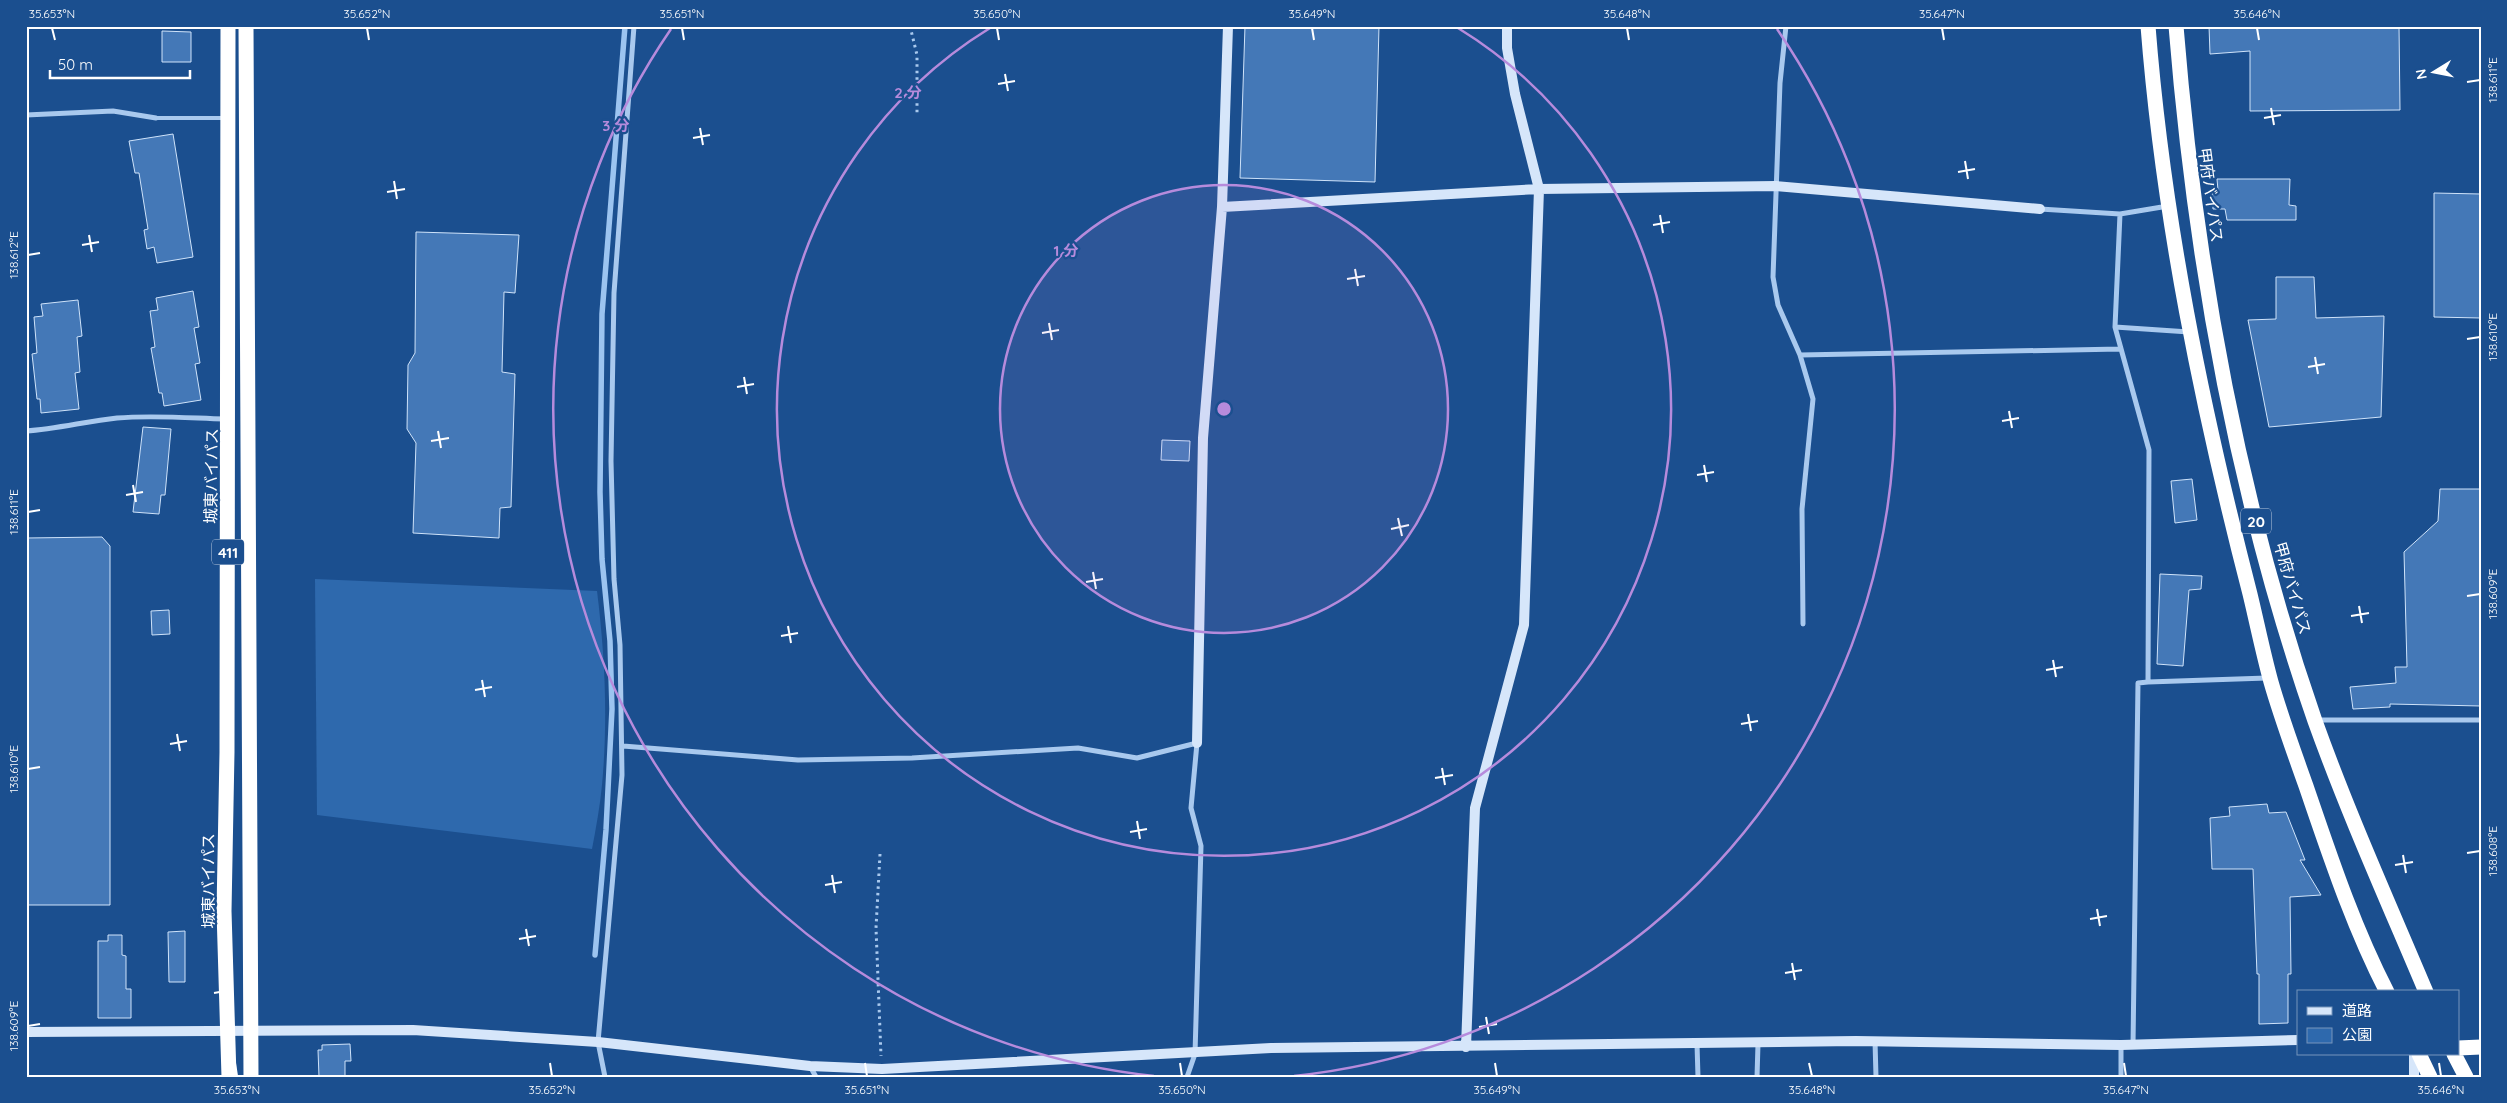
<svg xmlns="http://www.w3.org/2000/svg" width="2507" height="1103" viewBox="0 0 2507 1103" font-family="Quicksand,'Noto Sans JP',sans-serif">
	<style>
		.green { fill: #2e69ad }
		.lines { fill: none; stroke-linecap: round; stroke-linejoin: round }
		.stream { stroke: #9cc4f0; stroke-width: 5.5 }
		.building { fill: #4478b7; stroke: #cfe3fa }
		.path { stroke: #a9c9ee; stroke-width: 3; stroke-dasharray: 2.5 4; stroke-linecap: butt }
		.lane { stroke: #a9c9ee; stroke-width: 4 }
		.street { stroke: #a9c9ee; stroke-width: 5 }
		.secondary { stroke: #d6e6fa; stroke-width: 10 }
		.highway { stroke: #fff; stroke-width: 15 }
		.ticks { fill: none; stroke: #fff; stroke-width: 2 }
		.ring { fill: none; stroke: #b68bdc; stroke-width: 2.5 }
		.labels { text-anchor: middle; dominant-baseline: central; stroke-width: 4.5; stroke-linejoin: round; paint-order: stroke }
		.shield { fill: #1b4f8f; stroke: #bbcadd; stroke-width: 1 }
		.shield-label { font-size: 15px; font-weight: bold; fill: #fff }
		.street-label { font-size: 16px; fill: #fff; stroke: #1b4f8f }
		.centre { fill: #b68bdc; stroke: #1b4f8f; stroke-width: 2.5 }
		.ring-label { font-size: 15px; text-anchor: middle; font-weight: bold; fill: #b68bdc; stroke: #1b4f8f; stroke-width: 4.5; stroke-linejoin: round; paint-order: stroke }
		.neatline { fill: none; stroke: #fff; stroke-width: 2 }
		.ticks-label { font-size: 12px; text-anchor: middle; fill: #fff }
	</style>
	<rect width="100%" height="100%" fill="#1b4f8f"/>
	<path class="green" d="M315,579L597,591C605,655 608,720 602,785C600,806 596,828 592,849L317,815Z"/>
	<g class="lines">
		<path class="stream" d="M595,955L606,830L612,709L610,641L602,559L600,492L602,314L625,26"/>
	</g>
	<path class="building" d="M1245,26H1379L1375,182L1240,178Z
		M2209,26H2399L2400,110L2250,111V51L2210,54Z
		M162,31L191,32V62H162Z
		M173,134L193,257L157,263L154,247L147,249L144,230L148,229L139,173H135L129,141Z
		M2217,179H2290L2289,205L2296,206V220H2227L2225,209H2213L2212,191L2218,190Z
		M2434,193L2481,194V318L2434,317Z
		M416,232L519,235L515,293L504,292L502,372L515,374L511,507L500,508L499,538L413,533L416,443L407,429L408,365L415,353Z
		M2276,277H2314L2316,318L2384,316L2381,417L2269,427L2248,320L2276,319Z
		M193,291L199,327L194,328L200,363L195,364L201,400L164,406L162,393H159L151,348L155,347L150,311L158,310L156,298Z
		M78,300L82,336L77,337L80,372L75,373L79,409L41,413L40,399H37L32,354L37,353L34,317L43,316L41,304Z
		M143,427L171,429L165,495H161L159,514L133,512Z
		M1162,440L1190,441L1189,461L1161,460Z
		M2192,479L2197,520L2175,523L2171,481Z
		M2440,489H2481V706L2390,704V707L2353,709L2350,687L2396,683L2395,667H2407L2404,552L2438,521Z
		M102,537L110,546V905H26V538Z
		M2160,574L2202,576L2201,589L2189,590L2183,666L2157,664Z
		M169,610L170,634L152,635L151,611Z
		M2267,804L2269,813L2286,812L2305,860H2300L2321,895L2290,897L2291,974H2288V1023L2259,1024V974H2257L2253,869H2212L2210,818L2230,816L2229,807Z
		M185,931V982H169L168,932Z
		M108,935H122V955L126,956V989H131V1018H98V941H108Z
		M350,1044L351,1061H345V1077H319L318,1050H322V1045Z"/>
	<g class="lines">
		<path class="path" d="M910,26L917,55V116
			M880,854L876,928L881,1056"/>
		<path class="lane" d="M156,118H223"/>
		<path class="street" d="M1786,26L1780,83L1773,277L1778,305L1800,355L1813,399L1802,509L1803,624
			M26,115L113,111L156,118
			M2168,206L2120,214L2115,327L2149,450L2148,682L2267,678
			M2040,209L2120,214
			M2115,327L2189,332
			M1800,355L2120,349
			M26,431C57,429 87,421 117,418C153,415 189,418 225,419
			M2316,720H2481
			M623,746L798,760L912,758L1078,748L1137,758L1197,743L1191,808L1201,846L1195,1054L1187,1077
			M1875,1041L1876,1077
			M1697,1044L1698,1077
			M2121,1045V1077
			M2133,1045L2138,683L2148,682
			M810,1066L816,1077
			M605,1077L598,1042L622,775L620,645L614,579L611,461L614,293L634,26
			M1757,1077L1758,1044"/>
		<path class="secondary" d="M1222,207L1539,189L1776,186L2040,209
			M1197,743L1203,438L1222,207L1228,26
			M26,1032L413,1030L598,1042L810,1066L882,1069L1271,1048L1856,1041L2121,1045L2298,1040
			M1466,1047L1475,808L1524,625L1539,189L1515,94L1507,48V26
			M2414,1054V1077"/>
		<path class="highway" d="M228,26L227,752L224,911L229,1077
			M246,26L251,1077
			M2148,26C2163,218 2202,408 2250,594C2257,623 2263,653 2271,682C2281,717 2294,752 2306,786C2330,856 2353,926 2387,992
			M2176,26C2195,262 2237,497 2315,721C2348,813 2388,902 2426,992
			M2458,1048L2481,1047
			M2419,1054L2430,1077
			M2454,1054L2466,1077"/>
	</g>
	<path class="ticks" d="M52,28L55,40M367,28L369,40M682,28L684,40M997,28L999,40M1312,28L1314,40M1627,28L1629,40M1942,28L1944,40M2257,28L2259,40M1005,74L1008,91M2467,82L2480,80M998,84L1015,81M2271,108L2274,125M2264,118L2281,115M700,128L703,145M693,138L710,135M1965,161L1968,179M1958,172L1975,169M394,181L397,199M387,192L405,189M1660,215L1663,233M1653,225L1670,222M89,235L92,252M82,245L99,242M28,255L40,253M1355,269L1358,286M1347,279L1365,276M1049,323L1052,340M1042,333L1059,330M2467,339L2480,337M2315,357L2318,374M2308,367L2325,364M744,377L747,394M737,387L754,384M2009,411L2012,428M2002,421L2019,418M438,431L441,448M431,441L449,438M1704,465L1707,482M1697,475L1714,472M133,485L136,502M126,495L143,492M28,512L40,510M1398,518L1402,536M1391,529L1409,525M1093,572L1096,589M1086,582L1103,579M2467,596L2480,594M2359,606L2362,623M2351,616L2369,613M788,626L791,643M781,636L798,633M2053,660L2056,677M2046,670L2063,667M482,680L485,697M475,690L492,687M1748,714L1751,731M1741,724L1758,721M177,734L180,751M170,744L187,741M1442,768L1445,785M28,769L40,767M1435,778L1453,775M1137,821L1140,839M1130,832L1147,829M2467,853L2480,851M2403,855L2406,873M2395,865L2413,862M832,875L835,893M825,885L842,882M2097,909L2100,926M2090,919L2107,916M526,929L529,946M519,939L536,936M1792,963L1795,980M1785,973L1802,970M221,983L224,1000M214,993L231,990M1486,1017L1489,1034M28,1026L40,1024M1479,1027L1497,1024M235,1063L237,1076M550,1063L552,1076M865,1063L867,1076M1180,1063L1182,1076M1495,1063L1497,1076M1809,1063L1812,1076M2124,1063L2126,1076M2439,1063L2441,1076"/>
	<circle cx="1224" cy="409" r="224" fill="#b68bdc" fill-opacity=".12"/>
	<g class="ring">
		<circle cx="1224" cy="409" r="224"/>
		<path d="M1458 28A447 447 0 1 1 990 28"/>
		<path d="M1154 1076A671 671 0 0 1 671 29M1777 29A671 671 0 0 1 1294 1076"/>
	</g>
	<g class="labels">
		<g class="shield">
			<rect x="2241" y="508.5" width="30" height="25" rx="4"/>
			<rect x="212" y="539.5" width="32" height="25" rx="4"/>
		</g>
		<g class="shield-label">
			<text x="2256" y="521">20</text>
			<text x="228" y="552">411</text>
		</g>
		<g class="street-label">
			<text transform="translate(2211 195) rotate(82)">甲府バイパス</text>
			<text transform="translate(211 476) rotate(-89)">城東バイパス</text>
			<text transform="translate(2293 588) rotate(74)">甲府バイパス</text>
			<text transform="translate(208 881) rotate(-90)">城東バイパス</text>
		</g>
	</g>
	<circle cx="1224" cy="409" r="8" class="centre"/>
	<g class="ring-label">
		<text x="908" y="98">2 分</text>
		<text x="616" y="131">3 分</text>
		<text x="1066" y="256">1 分</text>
	</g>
	<rect width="2507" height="1103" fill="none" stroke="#1b4f8f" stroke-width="55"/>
	<rect x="2297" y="990" width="162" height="65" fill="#1b4f8f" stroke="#7695bc"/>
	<rect x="2307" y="1007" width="25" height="8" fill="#d6e6fa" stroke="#7695bc"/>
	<text x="2342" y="1016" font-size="15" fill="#ffffff">道路</text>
	<rect x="2307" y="1028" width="25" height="15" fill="#2e69ad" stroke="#7695bc"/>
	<text x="2342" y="1040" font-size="15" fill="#ffffff">公園</text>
	<g transform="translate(2434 72) rotate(260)" stroke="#1b4f8f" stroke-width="4" paint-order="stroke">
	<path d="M0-4L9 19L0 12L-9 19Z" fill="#ffffff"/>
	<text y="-8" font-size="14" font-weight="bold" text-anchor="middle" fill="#ffffff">N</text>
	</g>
	<path d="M50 70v8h140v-8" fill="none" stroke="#ffffff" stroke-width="2.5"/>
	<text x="58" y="70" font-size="15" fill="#ffffff" stroke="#1b4f8f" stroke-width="4" paint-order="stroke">50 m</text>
	<rect x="28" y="28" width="2452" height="1048" class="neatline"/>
	<g class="ticks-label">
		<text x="52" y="18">35.653°N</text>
		<text x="367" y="18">35.652°N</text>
		<text x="682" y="18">35.651°N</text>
		<text x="997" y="18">35.650°N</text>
		<text x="1312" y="18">35.649°N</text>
		<text x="1627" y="18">35.648°N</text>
		<text x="1942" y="18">35.647°N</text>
		<text x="2257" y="18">35.646°N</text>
		<text transform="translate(2493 80) rotate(-90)" y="4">138.611°E</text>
		<text transform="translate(14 255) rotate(-90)" y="4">138.612°E</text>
		<text transform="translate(2493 337) rotate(-90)" y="4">138.610°E</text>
		<text transform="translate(14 512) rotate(-90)" y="4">138.611°E</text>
		<text transform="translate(2493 594) rotate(-90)" y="4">138.609°E</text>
		<text transform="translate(14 769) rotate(-90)" y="4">138.610°E</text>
		<text transform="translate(2493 851) rotate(-90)" y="4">138.608°E</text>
		<text transform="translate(14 1026) rotate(-90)" y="4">138.609°E</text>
		<text x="237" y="1094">35.653°N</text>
		<text x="552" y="1094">35.652°N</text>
		<text x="867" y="1094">35.651°N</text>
		<text x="1182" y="1094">35.650°N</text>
		<text x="1497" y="1094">35.649°N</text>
		<text x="1812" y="1094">35.648°N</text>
		<text x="2126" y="1094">35.647°N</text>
		<text x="2441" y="1094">35.646°N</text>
	</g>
</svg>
